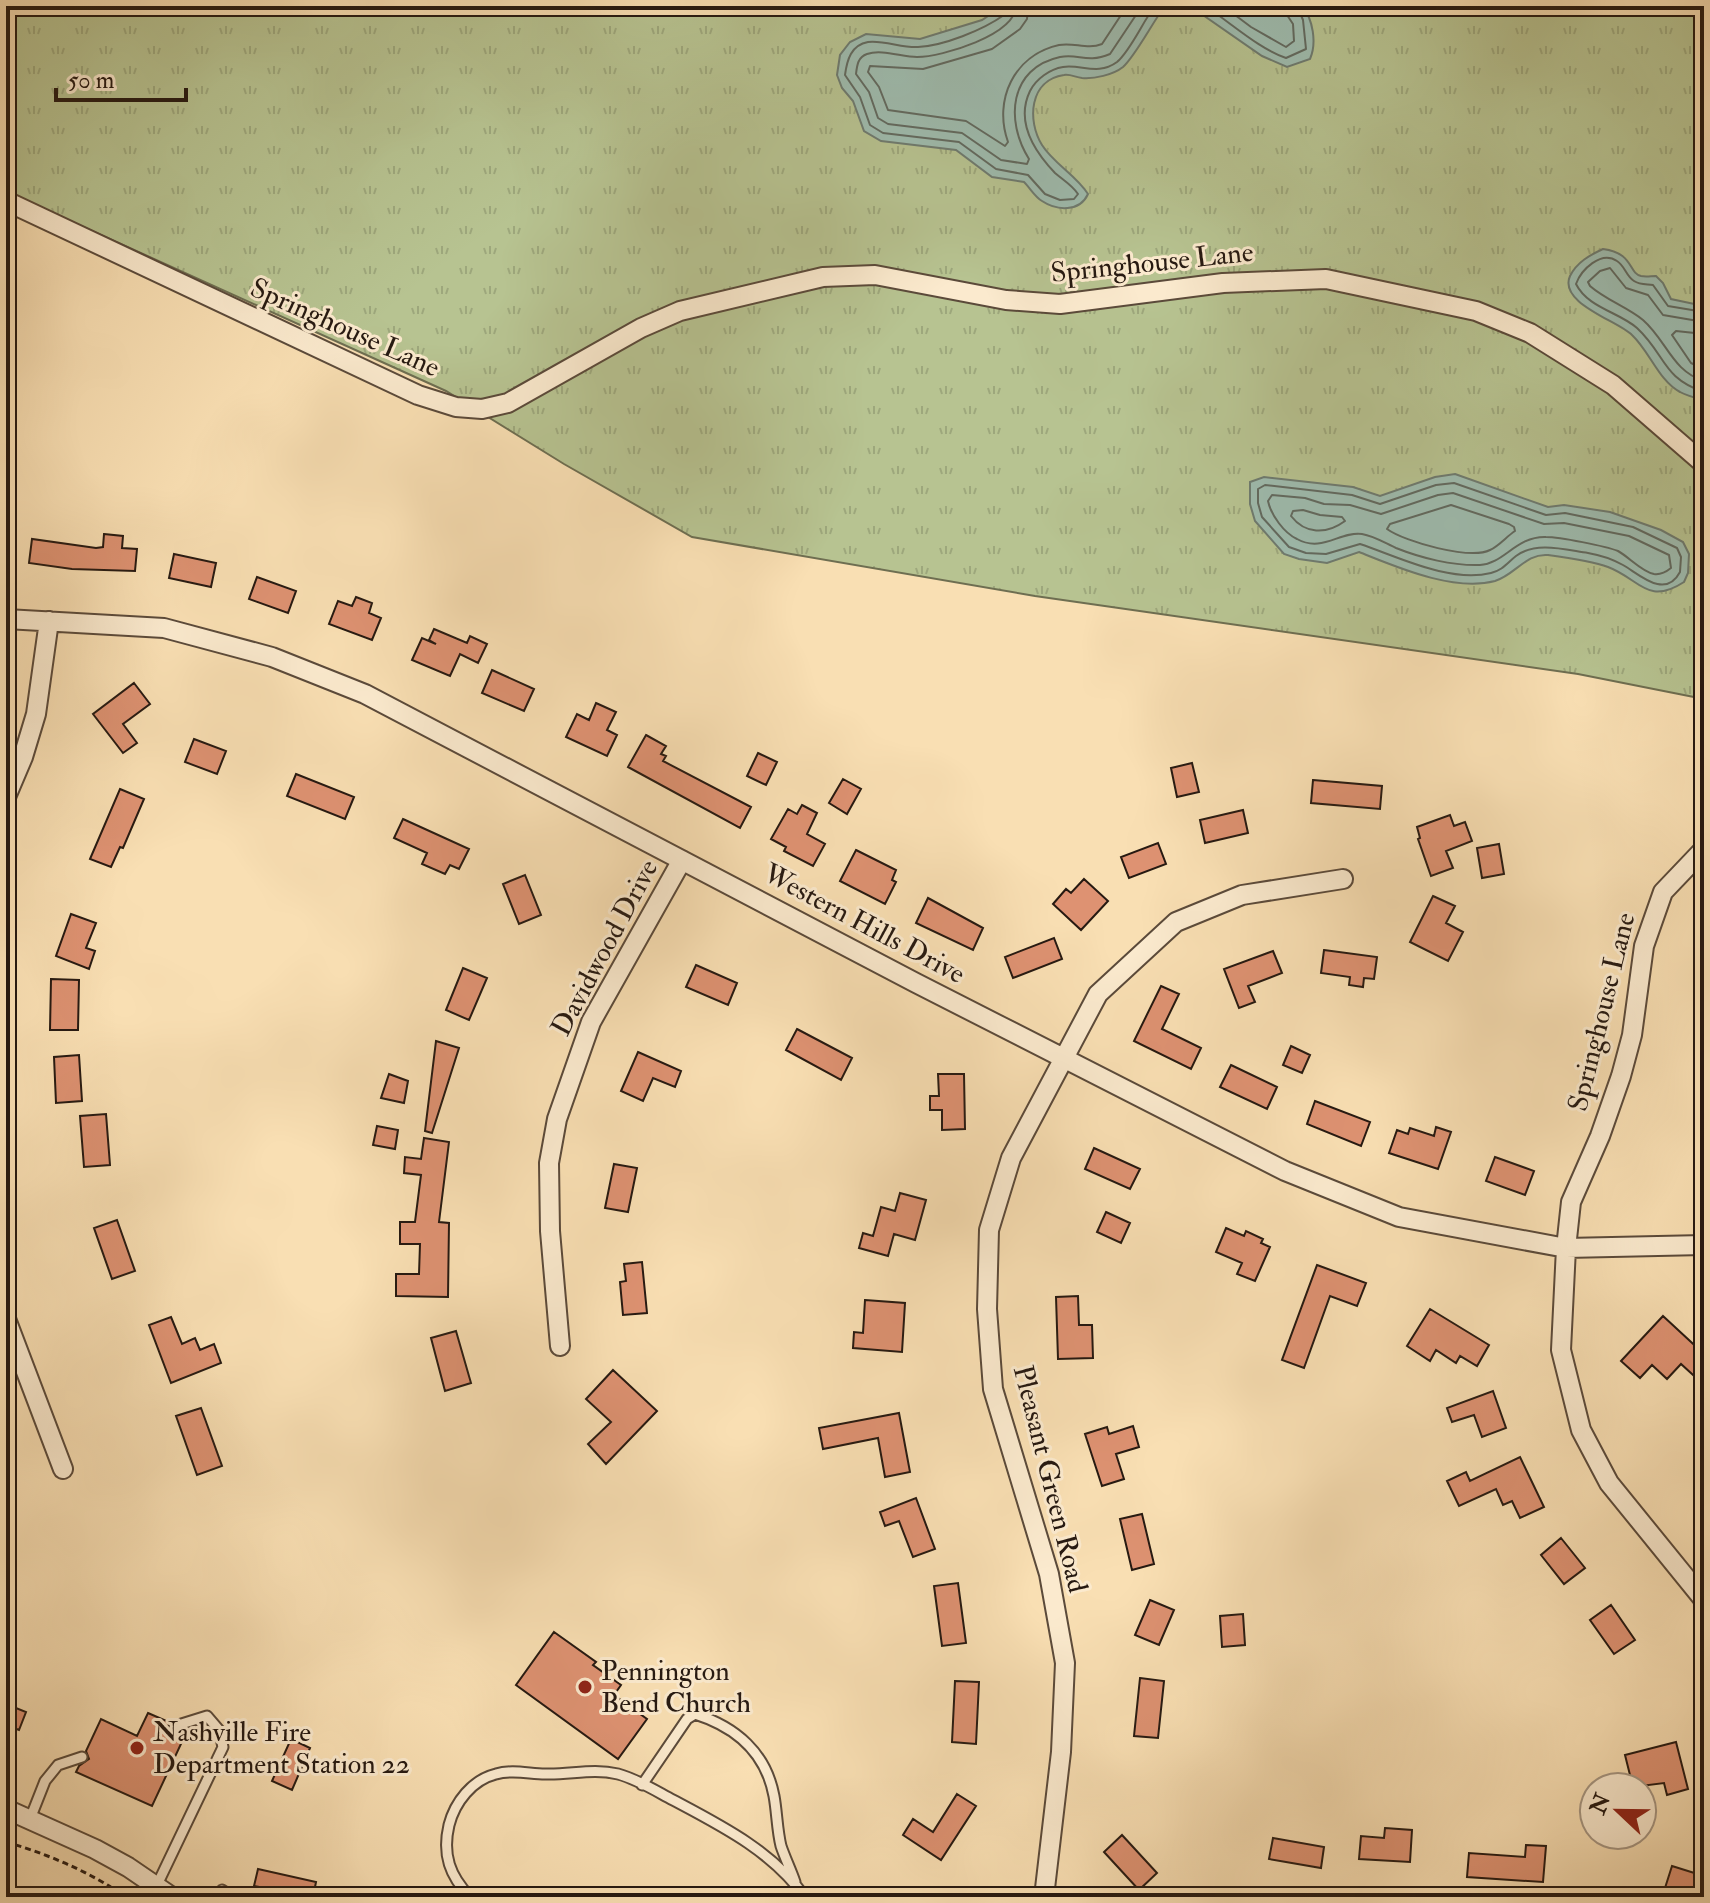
<svg xmlns="http://www.w3.org/2000/svg" width="1710" height="1903" viewBox="0 0 1710 1903" font-family="'IM FELL Double Pica',serif">
	<style>
		.grass { fill: url(#grass-tufts); stroke: #6e6e51; stroke-width: 2 }
		.water { fill: #9ebcaf; stroke: #6e7b70; stroke-width: 2 }
		.lines { fill: none; stroke-linecap: round; stroke-linejoin: round }
		.shore { stroke: #626a60; stroke-width: 2 }
		.building { fill: #de9272; stroke: #261911; stroke-width: 2 }
		.lane-casing { stroke: #5b4a3a; stroke-width: 13 }
		.street-casing { stroke: #5b4a3a; stroke-width: 22 }
		.path { stroke: #261911; stroke-width: 3; stroke-dasharray: 6 4; stroke-linecap: butt }
		.lane { stroke: #fbeace; stroke-width: 9 }
		.street { stroke: #fbeace; stroke-width: 18 }
		.poi-dot { fill: #8f2418; stroke: #fbeace; stroke-width: 3 }
		.labels { text-anchor: middle; dominant-baseline: central; stroke-width: 6; stroke-linejoin: round; paint-order: stroke }
		.street-label { font-size: 28px; fill: #261911; stroke: #fbeace }
		.poi-label { font-size: 28px; fill: #261911; stroke: #fbeace; text-anchor: start }
	</style>
	<defs>
		<pattern id="grass-tufts" width="24" height="20" patternUnits="userSpaceOnUse" patternTransform="scale(2)"><rect width="24" height="20" fill="#b7c391"/><path d="M3 7l-1-3M5 7V3M7 7l1-3M15 17l-1-3M17 17v-4M19 17l1-3" fill="none" stroke="#9da77c"/></pattern>
	</defs>
	<rect width="100%" height="100%" fill="#f9dfb3"/>
	<filter id="stains"><feTurbulence type="fractalNoise" baseFrequency=".0025" numOctaves="4"/><feColorMatrix values="0 0 0 0 .2 0 0 0 0 .09 0 0 0 0 .02 0 0 0 .5 -.17"/></filter>
	<radialGradient id="worn" r=".72"><stop offset=".6" stop-color="#630" stop-opacity="0"/><stop offset="1" stop-color="#630" stop-opacity=".3"/></radialGradient>
	<path class="grass" d="M6,6H1704V699L1578,674L1035,596L692,537L564,464L446,391L6,192Z"/>
	<path class="water" d="M1003,6H1165C1152,23 1136,55 1123,67C1113,75 1094,79 1082,78C1075,77 1070,74 1064,75C1029,80 1027,121 1042,145C1054,164 1076,175 1088,194C1080,212 1057,211 1042,201C1035,197 1030,188 1024,182L992,177L956,150L881,141L864,131L853,101L842,88L837,75L840,55L850,42L866,34L920,39L982,20Z
		M1190,6H1302C1313,19 1317,43 1310,59L1287,67L1262,56Z
		M1603,249C1634,253 1628,273 1641,276C1646,277 1651,276 1656,276L1663,283L1671,299L1704,306V400C1696,398 1687,396 1680,392C1659,381 1650,352 1632,335C1618,321 1558,303 1570,276C1577,262 1590,255 1603,249Z
		M1455,474L1548,507L1564,505L1610,512L1661,530L1683,542L1689,554L1688,573L1684,582C1647,606 1640,579 1608,567C1595,562 1563,557 1548,555C1526,553 1515,575 1495,581C1453,592 1397,567 1359,552L1327,563L1299,559L1284,554L1255,521L1250,504V482L1264,477L1353,487L1380,496L1435,477Z"/>
	<g class="lines">
		<path class="shore" d="M1006,6L1004,15C983,30 943,46 918,47C902,48 884,40 868,42C851,45 847,60 845,75L860,97L870,125L883,133L959,142L996,169L1028,175L1045,194L1060,200L1074,199L1078,194C1072,185 1063,180 1055,173C1034,151 1015,122 1030,91C1036,79 1050,69 1063,67C1081,64 1098,76 1117,62C1131,50 1143,21 1155,6
			M1016,6C1015,35 942,57 917,57C902,57 882,49 867,54C858,57 857,65 856,74L869,92L878,118L888,124L962,133L1001,160L1027,164L1029,159C1005,121 1009,68 1060,57C1079,53 1086,64 1110,54L1142,6
			M1028,6L1027,19L1020,29L992,49L923,69L870,66L868,72L879,87L888,110L966,121L1005,146L1008,142C993,100 1014,55 1059,45C1074,42 1087,50 1102,44L1127,6
			M1205,6C1230,22 1259,49 1286,58L1306,49L1303,20L1297,6
			M1223,6L1251,27L1286,47L1294,41L1293,24L1287,15L1286,6
			M1704,312L1668,306L1653,285C1647,284 1640,285 1634,281C1626,276 1625,266 1617,261C1601,250 1581,270 1576,284C1588,308 1619,312 1637,328C1666,355 1662,378 1704,392
			M1704,322L1663,315L1648,295L1626,288L1610,268L1600,271L1588,282L1590,286C1606,300 1627,307 1643,320C1667,341 1672,371 1704,381
			M1704,334L1676,331L1672,335L1691,363L1704,369
			M1454,483L1546,515L1565,513L1633,527L1677,548L1681,557L1680,572C1665,600 1639,574 1623,565C1612,559 1600,555 1588,553C1566,550 1536,541 1516,556C1507,563 1503,570 1491,573C1449,583 1399,557 1360,544L1326,554L1306,553L1289,547L1262,517L1258,503V489L1265,485L1352,495L1380,504L1436,485Z
			M1453,493L1544,524L1564,523L1629,536L1669,555L1671,568C1666,572 1661,575 1654,574C1642,572 1629,557 1618,551C1605,546 1560,537 1546,537C1516,536 1504,564 1480,565C1453,566 1421,558 1396,548C1385,543 1374,536 1362,534C1340,531 1322,553 1297,539C1284,533 1271,515 1268,501L1272,495L1305,498L1324,504L1350,505L1381,514L1438,495Z
			M1451,505L1509,524L1514,527L1515,531C1507,536 1499,546 1490,550C1470,560 1405,542 1387,529L1390,524Z
			M1303,510L1320,515L1342,517L1345,521C1326,535 1305,534 1291,516L1293,511Z"/>
	</g>
	<path class="building" d="M104,534L123,536L122,548L137,549L135,571L72,569L29,563L32,539L96,548L103,547Z
		M174,554L216,563L211,587L169,578Z
		M257,577L296,591L288,613L249,599Z
		M356,597L372,603L369,613L381,618L372,640L329,624L338,601L352,606Z
		M434,629L467,643L470,636L487,644L478,663L460,654L450,676L412,660L422,638L436,644L429,640Z
		M492,670L534,689L524,711L482,693Z
		M134,683L150,704L123,724L137,743L123,753L93,714Z
		M596,703L616,712L607,730L617,735L607,756L566,737L577,714L589,720Z
		M646,735L666,746L661,754L666,756L663,761L751,807L740,828L628,767Z
		M194,739L226,751L217,774L185,762Z
		M758,753L777,762L766,785L747,776Z
		M1192,763L1199,792L1177,797L1171,768Z
		M296,774L354,797L345,819L287,796Z
		M843,779L861,789L847,814L829,803Z
		M1313,780L1382,786L1380,809L1311,803Z
		M120,789L144,799L123,848L120,847L111,867L90,859Z
		M802,805L817,813L807,834L825,844L813,866L784,851L786,847L771,839L788,809L797,814Z
		M1243,810L1248,833L1205,843L1200,820Z
		M1450,815L1454,826L1465,822L1472,841L1446,851L1453,868L1431,876L1418,839L1420,838L1417,827Z
		M403,819L469,849L459,869L450,865L445,874L422,864L427,853L394,838Z
		M1158,843L1166,864L1129,878L1121,857Z
		M1499,844L1504,874L1482,878L1477,848Z
		M856,850L896,870L892,880L896,882L885,904L840,881Z
		M525,875L541,915L519,924L503,884Z
		M1084,879L1108,901L1081,930L1053,904L1066,889L1071,893Z
		M1433,896L1455,906L1446,923L1463,932L1448,961L1410,942Z
		M928,898L983,928L973,950L916,923Z
		M71,914L96,923L86,948L95,951L89,969L56,956Z
		M1054,938L1062,959L1013,978L1005,957Z
		M1324,950L1377,957L1374,979L1364,978L1363,987L1349,985L1350,977L1321,973Z
		M1273,951L1282,973L1248,986L1255,1002L1239,1008L1224,969Z
		M696,965L737,983L728,1005L686,987Z
		M463,968L487,978L469,1020L446,1010Z
		M51,979L79,980L78,1030H50Z
		M1161,986L1179,994L1162,1029L1201,1048L1191,1069L1134,1041Z
		M797,1029L852,1058L841,1080L786,1050Z
		M436,1041L459,1048L432,1133L425,1131Z
		M1291,1046L1310,1055L1302,1073L1283,1065Z
		M638,1052L681,1071L675,1087L653,1078L643,1101L621,1091Z
		M79,1055L82,1101L56,1103L54,1057Z
		M1231,1065L1277,1087L1267,1109L1220,1087Z
		M389,1074L408,1081L404,1103L381,1098Z
		M938,1074H964L965,1129L942,1130V1110H930V1096H939Z
		M1315,1101L1370,1122L1361,1146L1307,1124Z
		M106,1114L110,1165L84,1167L80,1116Z
		M377,1126L398,1130L395,1149L373,1145Z
		M1436,1127L1451,1132L1438,1169L1389,1153L1397,1130L1408,1134L1410,1128L1434,1136Z
		M424,1138L449,1142L439,1222L449,1223L448,1297L396,1296V1274H419L420,1244H400V1222H415L421,1175L404,1173L405,1157L421,1159Z
		M1094,1148L1140,1169L1130,1189L1085,1169Z
		M1495,1157L1534,1171L1525,1195L1486,1181Z
		M614,1164L637,1168L628,1212L605,1208Z
		M900,1193L926,1200L915,1240L894,1234L888,1256L859,1248L863,1233L873,1236L881,1207L895,1211Z
		M1106,1212L1130,1223L1121,1243L1097,1232Z
		M117,1220L135,1271L112,1279L94,1228Z
		M1226,1228L1244,1236L1246,1231L1263,1239L1261,1243L1270,1247L1255,1281L1237,1274L1242,1263L1216,1252Z
		M642,1262L647,1313L623,1315L620,1282L626,1281L624,1264Z
		M1317,1265L1366,1283L1357,1306L1330,1296L1304,1368L1282,1360Z
		M1078,1296L1079,1325H1092L1093,1358L1058,1359L1056,1297Z
		M865,1300L905,1303L902,1352L853,1348L854,1332L863,1333Z
		M1430,1309L1489,1345L1477,1366L1460,1356L1456,1363L1436,1350L1430,1361L1407,1346Z
		M1663,1316L1704,1354V1385L1681,1364L1667,1379L1652,1365L1640,1378L1621,1361Z
		M171,1317L182,1344L195,1338L200,1350L214,1344L221,1363L171,1383L149,1325Z
		M456,1331L471,1383L445,1391L431,1338Z
		M613,1370L657,1411L606,1464L588,1444L611,1422L586,1399Z
		M1493,1391L1506,1428L1482,1437L1474,1415L1452,1422L1447,1408Z
		M201,1408L222,1466L197,1475L176,1416Z
		M899,1413L910,1472L885,1477L878,1438L823,1449L819,1428Z
		M1133,1426L1139,1447L1116,1454L1124,1479L1102,1486L1085,1434L1107,1427L1109,1434Z
		M1520,1457L1544,1507L1520,1518L1512,1501L1503,1505L1496,1489L1459,1506L1447,1481L1466,1472L1470,1481Z
		M916,1498L935,1549L913,1557L899,1521L885,1526L880,1512Z
		M1142,1514L1154,1564L1132,1570L1120,1519Z
		M1561,1538L1585,1568L1564,1584L1541,1555Z
		M958,1583L966,1643L942,1646L934,1586Z
		M1150,1600L1174,1610L1159,1645L1135,1635Z
		M1611,1605L1635,1640L1614,1654L1590,1620Z
		M1243,1614L1245,1645L1222,1647L1220,1616Z
		M554,1632L596,1662L593,1665L621,1685L614,1695L647,1719L618,1759L516,1685Z
		M1140,1678L1164,1681L1158,1738L1134,1736Z
		M955,1681L979,1682L976,1744L952,1742Z
		M6,1704L26,1712L19,1730L6,1725Z
		M148,1713L169,1722L168,1729L173,1733L187,1731L152,1806L76,1772L79,1766L89,1759L86,1751L101,1719L137,1736Z
		M291,1739L310,1748L292,1790L272,1781Z
		M1676,1742L1688,1789L1667,1795L1664,1783L1633,1787L1625,1755Z
		M957,1794L976,1806L941,1860L903,1835L913,1819L933,1832Z
		M1385,1828L1412,1830L1410,1862L1359,1859L1361,1836L1384,1838Z
		M1122,1835L1157,1873L1139,1890L1104,1852Z
		M1273,1838L1324,1847L1321,1868L1269,1859Z
		M1526,1845L1546,1846L1543,1882L1467,1877L1469,1853L1525,1857Z
		M1672,1866L1704,1876V1897H1677L1679,1892L1665,1888Z
		M258,1869L316,1882L313,1897L254,1886Z"/>
	<g class="lines">
		<g class="lane-casing">
			<path id="lane" d="M642,1785L687,1719L695,1714C736,1727 766,1753 774,1796C777,1812 777,1830 781,1846C785,1858 791,1870 795,1882
				M30,1819L45,1781L58,1765L82,1757
				M157,1885L223,1747L219,1730L207,1716L175,1726
				M222,1890L233,1897
				M470,1897C450,1876 442,1855 449,1825C455,1802 472,1780 496,1774C512,1769 530,1774 545,1774C570,1775 593,1768 618,1774C637,1779 656,1791 673,1800C722,1826 772,1851 805,1897"/>
		</g>
		<g class="street-casing">
			<path id="street" d="M6,201L418,395L456,407L482,409L508,403L641,328L680,311L823,277L875,275L1006,300L1060,304L1223,283L1326,279L1476,311L1530,333L1613,385L1704,464
				M6,619L164,628L272,657L365,694L916,983L1285,1171L1399,1217L1566,1248L1704,1245
				M6,797L23,757L36,714L49,621
				M1704,849L1663,892L1644,946L1632,1035L1621,1076L1600,1136L1571,1202L1566,1248L1561,1350L1581,1430L1609,1483L1704,1600
				M6,1319L63,1469
				M560,1346L550,1231L549,1163L557,1119L591,1022L682,860
				M6,1809L95,1849L128,1867L172,1897
				M1044,1897L1061,1752L1065,1663L1049,1574L993,1389L987,1309L989,1230L1011,1158L1098,994L1176,922L1242,895L1343,879"/>
		</g>
		<path class="path" d="M6,1842C48,1854 90,1872 126,1897"/>
		<use href="#lane" class="lane"/>
		<use href="#street" class="street"/>
	</g>
	<g class="poi-dot">
		<circle cx="585" cy="1687" r="8"/>
		<circle cx="137" cy="1748" r="8"/>
	</g>
	<g class="labels">
		<g class="street-label">
			<text transform="translate(1152 263) rotate(-6)">Springhouse Lane</text>
			<text transform="translate(345 328) rotate(24)">Springhouse Lane</text>
			<text transform="translate(864 924) rotate(28)">Western Hills Drive</text>
			<text transform="translate(605 948) rotate(-62)">Davidwood Drive</text>
			<text transform="translate(1602 1012) rotate(-76)">Springhouse Lane</text>
			<text transform="translate(1050 1479) rotate(76)">Pleasant Green Road</text>
		</g>
		<g class="poi-label">
			<text x="601" y="1671">Pennington<tspan x="601" dy="32">Bend Church</tspan></text>
			<text x="153" y="1732">Nashville Fire<tspan x="153" dy="32">Department Station 22</tspan></text>
		</g>
	</g>
	<rect width="1710" height="1903" fill="none" stroke="#f9dfb3" stroke-width="32"/>
	<rect x="8" y="8" width="1694" height="1887" fill="none" stroke="#261911" stroke-width="4"/>
	<rect x="16" y="16" width="1678" height="1871" fill="none" stroke="#261911" stroke-width="2"/>
	<g transform="translate(1618 1811) rotate(292)"><circle r="38" fill="#fbeace" stroke="#a69682" stroke-width="2"/>
	<path d="M0-6L14 30L0 20L-14 30Z" fill="#8f2418"/>
	<text y="-12" font-size="22" font-weight="bold" text-anchor="middle" fill="#261911">N</text>
	</g>
	<path d="M56 88v12h130v-12" fill="none" stroke="#261911" stroke-width="4"/>
	<text x="68" y="88" font-size="24" fill="#261911" stroke="#fbeace" stroke-width="6" paint-order="stroke">50 m</text>
	<rect width="100%" height="100%" filter="url(#stains)"/>
	<rect width="100%" height="100%" fill="url(#worn)"/>
</svg>
